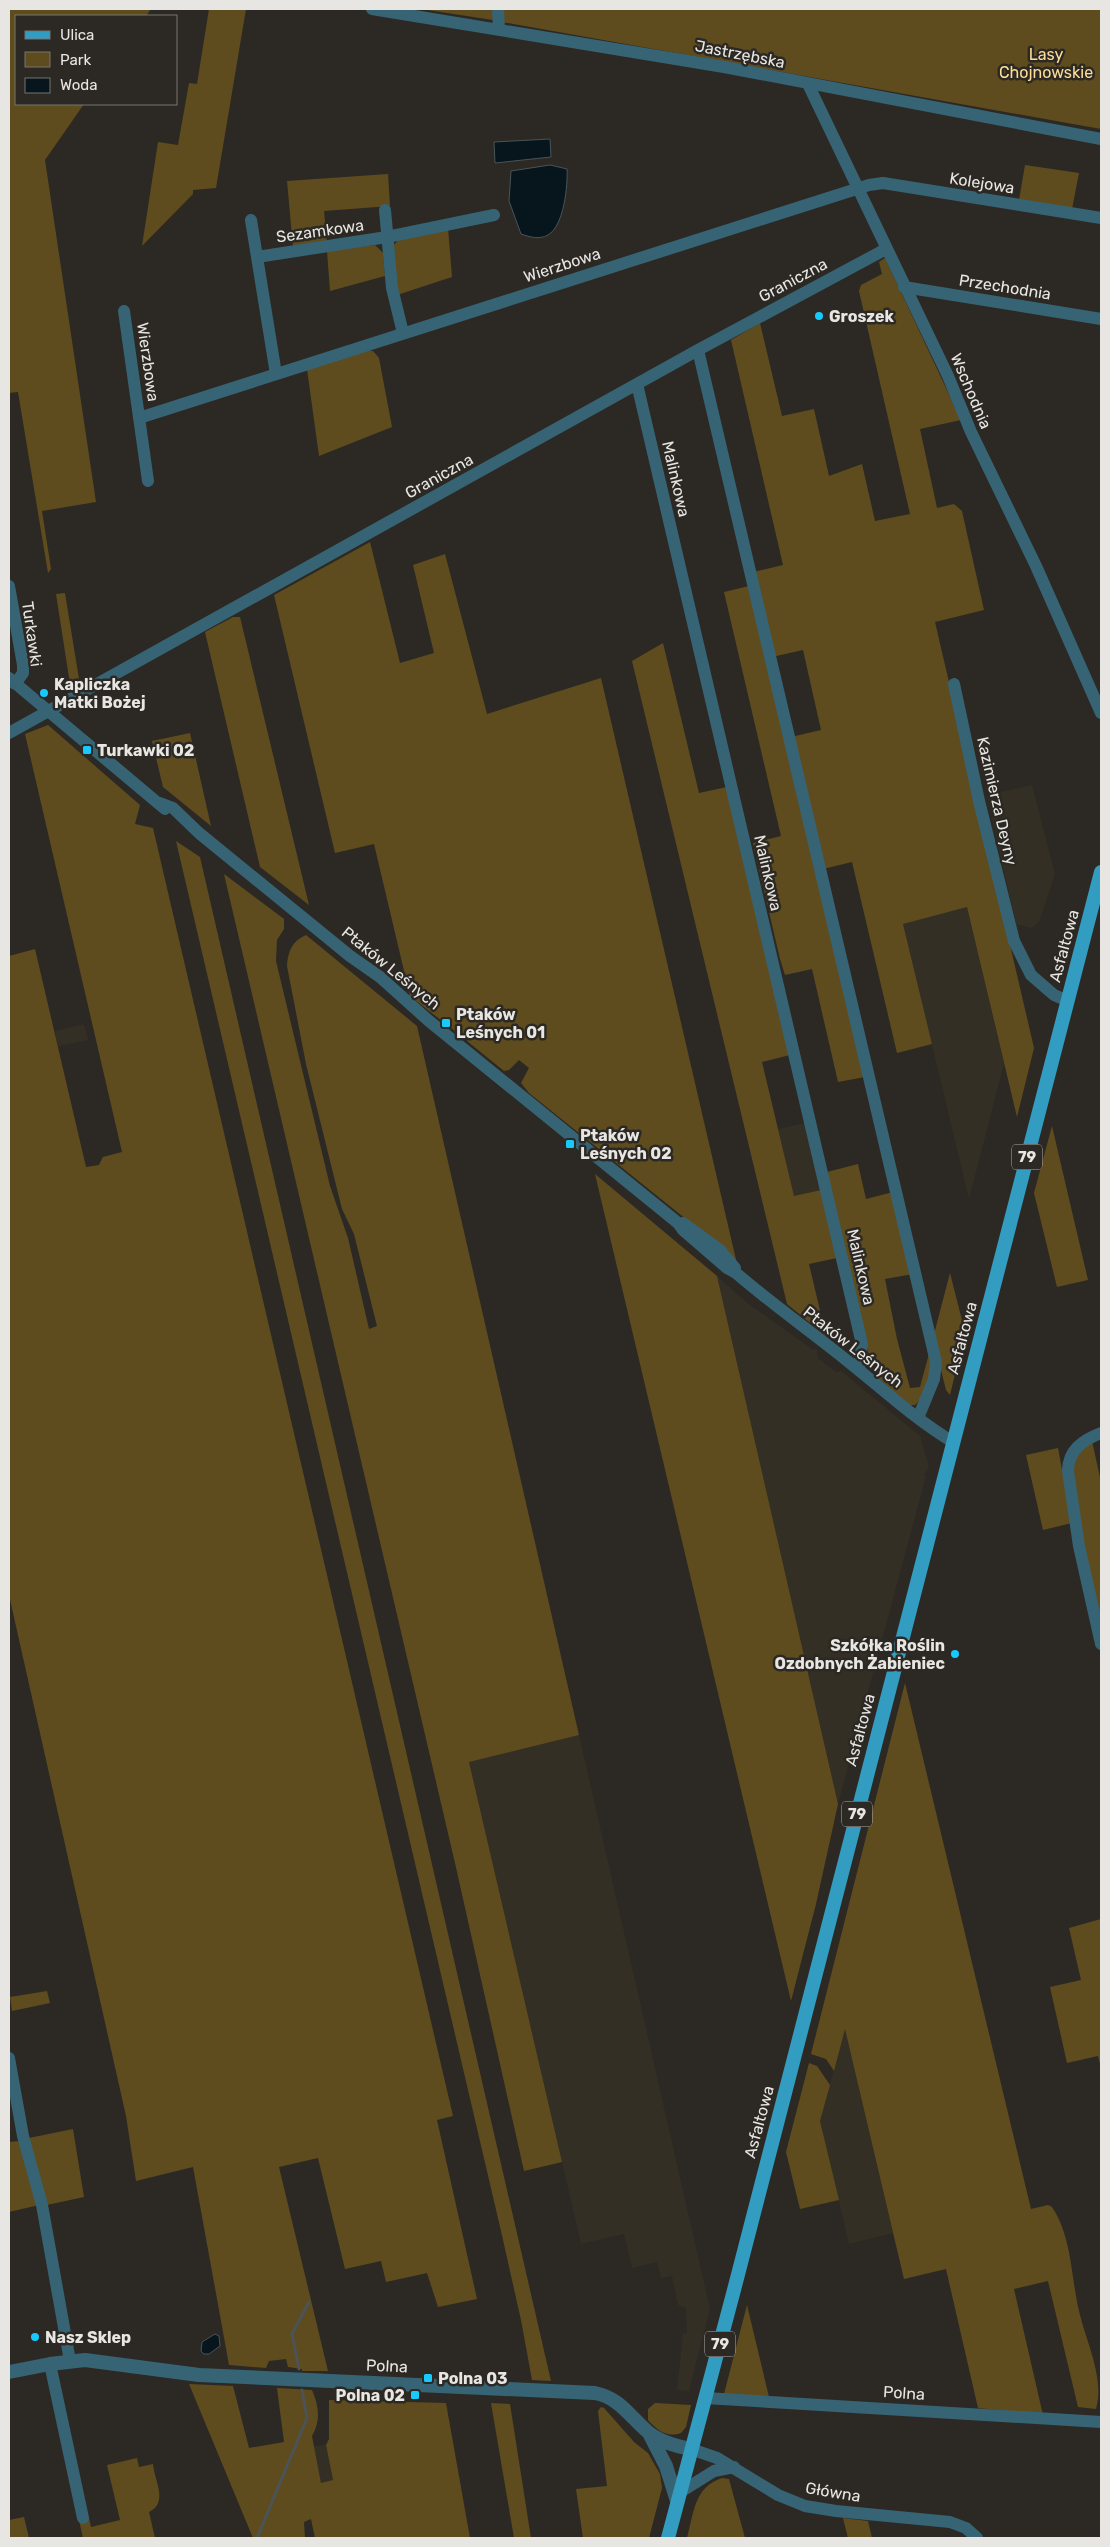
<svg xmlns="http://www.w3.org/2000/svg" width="1110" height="2547" viewBox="0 0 1110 2547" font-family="Rubik,sans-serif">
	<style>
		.built { fill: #342f24 }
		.green { fill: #5f4c1e }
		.water { fill: #06161c; stroke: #4a5458 }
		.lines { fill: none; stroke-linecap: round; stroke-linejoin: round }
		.stream { stroke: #4a5458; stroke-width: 3 }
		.minor { stroke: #376475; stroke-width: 12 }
		.tertiary { stroke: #376475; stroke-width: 14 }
		.primary { stroke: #329dc1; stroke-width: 14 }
		.poi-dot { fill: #18cafc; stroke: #2c2924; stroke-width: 2 }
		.labels { text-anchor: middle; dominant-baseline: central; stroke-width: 5; stroke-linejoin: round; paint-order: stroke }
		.shield { fill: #2c2924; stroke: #b0adaa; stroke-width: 1 }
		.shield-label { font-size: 15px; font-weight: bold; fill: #e8e6e3 }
		.street-label { font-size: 16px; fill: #e8e6e3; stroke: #2c2924 }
		.park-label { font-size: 16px; fill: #fcdc97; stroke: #2c2924 }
		.poi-label { font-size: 16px; font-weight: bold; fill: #e8e6e3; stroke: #2c2924; text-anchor: start }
	</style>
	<rect width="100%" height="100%" fill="#2c2924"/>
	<path class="built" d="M1032,785L1055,874L1040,920L1032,928L1016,924L987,795Z
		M967,907L1004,1064L969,1199L903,924Z
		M84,1024L88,1040L58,1046L55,1031Z
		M806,1123L821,1190L794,1196L778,1129Z
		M717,1276L747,1303L812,1349L817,1350L818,1358L836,1372L841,1371L920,1436L929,1467L924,1475L926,1476L838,1804Z
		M579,1735L710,2309L689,2391L677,2390L683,2333L687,2334L686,2308L678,2305L672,2276L661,2278L657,2262L632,2268L624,2234L581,2244L469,1762Z
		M845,2028L893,2233L849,2244L820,2121Z
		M326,2445L333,2481L321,2483L313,2446Z"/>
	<path class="green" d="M9,9H151L146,16H16V104H84L45,160L96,502L42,511L51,569L48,573L18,392L9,393Z
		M209,9H246L216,188L193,190V194L142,246L158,142L178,145L189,83L197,84Z
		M421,9H493V20Z
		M501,9H1101V129L502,22Z
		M1025,165L1079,173L1072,209L1019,200Z
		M388,174L390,206L324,211L327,243L293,247L287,181Z
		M448,228L452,277L397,295L393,246L400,238Z
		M375,245L383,253L385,276L330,291L327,251Z
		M885,258L961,420L920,429L937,508L954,504L962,511L984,610L935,622L1034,1048L1017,1117L967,907L903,924L932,1044L897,1053L852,862L823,869L791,737L821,730L803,650L772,657L753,572L783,565L731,340L760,323L782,416L814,409L829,476L862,464L875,521L910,514L859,291L861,285L882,274L879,262Z
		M366,350L373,351L379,358L392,427L319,456L307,369Z
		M370,542L400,663L434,653L413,565L445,554L487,714L601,678L737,1264L722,1248L529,1093L521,1083L529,1068L519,1060L509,1070L504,1071L467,1041L472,1036L467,1031L462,1037L449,1026L450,1024L445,1019L442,1021L410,996L374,844L335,853L274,595Z
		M749,586L865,1077L838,1082L812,969L785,975L780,959L753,843L781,836L724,592Z
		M65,593L79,679L70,684L56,594Z
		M233,617H240L309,905L260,867L205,632Z
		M663,643L699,793L727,787L790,1055L762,1062L794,1196L821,1190L837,1258L809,1264L826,1336L787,1304L632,661Z
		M48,725L140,805L135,824L153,828L453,2116L437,2120L477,2299L438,2307L427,2273L386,2282L381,2261L345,2269L318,2158L279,2167L328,2371H302V2369L288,2367L286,2359L269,2361L266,2368L229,2365L193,2167L136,2181L126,2116L9,1595V956L35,949L86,1167L99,1165L103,1157L122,1152L25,734Z
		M190,733L211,826L163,787L152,741Z
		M176,841L200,857L551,2381L532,2380L521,2320L501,2231Z
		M224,874L284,919V929L277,940L276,961L330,1186L348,1238L369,1329L377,1326L354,1234L342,1209L306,1064L287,966C288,951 292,941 306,935L417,1026L579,1735L469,1762L562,2162L524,2171L455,1863Z
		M1052,1126L1088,1280L1057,1287L1034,1193Z
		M858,1164L866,1199L893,1192L913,1274L885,1279L897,1339L910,1388L920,1387L930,1350C934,1366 928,1394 915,1405H909L878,1378L870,1360L827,1172Z
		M595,1174L717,1276L838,1804L816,1904L791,2001Z
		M950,1273L965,1332L950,1395L946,1390L933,1338Z
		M1092,1441L1101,1482V1629L1079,1535L1071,1469L1075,1456Z
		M1058,1448L1072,1523L1043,1530L1026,1455Z
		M905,1683L1031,2209L1048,2205L1052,2207C1072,2237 1071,2277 1079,2311C1086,2342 1105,2378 1096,2409L1078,2407L1048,2281L1014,2289L1043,2415L978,2408L946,2269L904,2279L845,2029L834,2071L826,2059L811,2054Z
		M1101,1919V2068L1098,2056L1067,2063L1050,1987L1081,1980L1069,1928Z
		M47,1991L50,2003L12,2011L10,1997Z
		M809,2063L817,2066L830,2085L820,2121L839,2200L800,2209L786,2152Z
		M73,2129L84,2197L47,2205L29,2138Z
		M20,2141L39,2205L9,2212V2142Z
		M747,2305L769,2397L724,2394Z
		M189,2384L233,2386L249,2448L284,2442L277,2388L312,2390C319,2407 321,2420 312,2436L321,2483L333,2480L326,2445L329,2439V2400L446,2403L470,2538H315L311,2519L304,2522L305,2538H253Z
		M491,2403L510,2404L531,2538H514Z
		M655,2403L691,2405L686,2427L681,2433C666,2438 657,2430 648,2420V2409Z
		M601,2407L604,2408L634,2442L648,2453L660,2474L662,2488L649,2538H583L576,2489L607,2486L598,2411Z
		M137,2458L139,2467L153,2464C154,2480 169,2502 149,2512L155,2538H83L79,2520L89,2518L91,2527L120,2520L107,2465Z
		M722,2478L729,2479L745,2538H687C694,2513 694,2487 722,2478Z
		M24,2517L29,2538H9V2520Z
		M843,2518L868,2521L872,2538H848Z"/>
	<path class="water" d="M550,139L551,157L495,163L494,142Z
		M550,165L567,169C568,185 564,226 548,235C539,240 530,237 521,234L509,201L511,171Z
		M215,2334L219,2336L220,2346L209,2354H204L201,2351L202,2342Z"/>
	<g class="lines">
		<path class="stream" d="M299,2369L292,2334L309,2302
			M257,2538L307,2418L302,2390"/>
		<path class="minor" d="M372,9L724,67L1101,139
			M498,9L499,29
			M808,84L948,376L971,432L1036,566L1101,713
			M385,210L392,288L403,333
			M251,220L276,374
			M257,257L387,237L494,215
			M904,287L1101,319
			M124,311L148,481
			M698,350L936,1362L934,1379L918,1418
			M637,384L862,1344L859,1370
			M139,418L869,185L883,183L1101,218
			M9,586L23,665V673L15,684
			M9,678L165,809
			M954,684L979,801L1014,941L1031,975L1054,995L1068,1001
			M9,733L698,350L886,249
			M160,803L173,808L199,833L350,956L380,977L429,1021L678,1223L683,1230L727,1268L736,1273C773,1305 812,1332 850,1363C884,1390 916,1420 953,1442
			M683,1223L720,1250L735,1268
			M1101,1433C1083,1440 1068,1450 1068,1471L1079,1546L1101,1644
			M9,2058L23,2136L42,2205L70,2361
			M50,2364L83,2518
			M705,2398L1101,2422
			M691,2449L717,2458L778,2495L805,2506L836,2511L950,2522L966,2528L977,2538
			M679,2493L714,2471L734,2467"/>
		<path class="tertiary" d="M9,2372L50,2364L85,2360L199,2375L595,2393C620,2398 629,2416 648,2432C660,2442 676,2446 691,2449
			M649,2433L666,2466L677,2501"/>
		<path class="primary" d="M668,2538L734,2290L1101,872"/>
	</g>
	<g class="poi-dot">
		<circle cx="819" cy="316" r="5"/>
		<circle cx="44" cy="693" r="5"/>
		<rect x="82" y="745" width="10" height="10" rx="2.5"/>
		<rect x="441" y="1018" width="10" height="10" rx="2.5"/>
		<rect x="565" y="1139" width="10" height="10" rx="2.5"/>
		<circle cx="955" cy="1654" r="5"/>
		<circle cx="35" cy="2337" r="5"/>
		<rect x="423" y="2373" width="10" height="10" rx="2.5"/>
		<rect x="410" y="2390" width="10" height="10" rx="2.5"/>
	</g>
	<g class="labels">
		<g class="shield">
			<rect x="1012" y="1144.5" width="30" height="25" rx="4"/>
			<rect x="842" y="1801.5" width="30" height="25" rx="4"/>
			<rect x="705" y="2331.5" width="30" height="25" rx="4"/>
		</g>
		<g class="shield-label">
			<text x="1027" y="1157">79</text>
			<text x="857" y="1814">79</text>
			<text x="720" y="2344">79</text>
		</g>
		<g class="street-label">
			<text transform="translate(740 54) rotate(11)">Jastrzębska</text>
			<text transform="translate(982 183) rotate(9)">Kolejowa</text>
			<text transform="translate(320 231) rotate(-8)">Sezamkowa</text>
			<text transform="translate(562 265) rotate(-18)">Wierzbowa</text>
			<text transform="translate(793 280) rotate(-28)">Graniczna</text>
			<text transform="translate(1005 287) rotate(9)">Przechodnia</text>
			<text transform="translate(148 362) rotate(82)">Wierzbowa</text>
			<text transform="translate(971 391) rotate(67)">Wschodnia</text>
			<text transform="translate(439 476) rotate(-29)">Graniczna</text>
			<text transform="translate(676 479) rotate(77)">Malinkowa</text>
			<text transform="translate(32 634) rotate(82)">Turkawki</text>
			<text transform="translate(997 801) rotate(77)">Kazimierza Deyny</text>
			<text transform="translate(768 873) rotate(77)">Malinkowa</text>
			<text transform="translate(1064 946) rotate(-75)">Asfaltowa</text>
			<text transform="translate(391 968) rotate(39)">Ptaków Leśnych</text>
			<text transform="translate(861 1267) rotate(77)">Malinkowa</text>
			<text transform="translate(962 1338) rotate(-75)">Asfaltowa</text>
			<text transform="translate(853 1347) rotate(38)">Ptaków Leśnych</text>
			<text transform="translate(860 1730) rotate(-75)">Asfaltowa</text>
			<text transform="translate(759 2122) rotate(-75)">Asfaltowa</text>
			<text transform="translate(387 2366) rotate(3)">Polna</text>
			<text transform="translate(904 2393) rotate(4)">Polna</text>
			<text transform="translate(833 2492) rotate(9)">Główna</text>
		</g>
		<g class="park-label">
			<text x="1046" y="54">Lasy<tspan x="1046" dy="18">Chojnowskie</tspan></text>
		</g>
		<g class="poi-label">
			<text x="829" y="316">Groszek</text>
			<text x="54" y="684">Kapliczka<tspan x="54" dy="18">Matki Bożej</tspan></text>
			<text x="97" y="750">Turkawki 02</text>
			<text x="456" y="1014">Ptaków<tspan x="456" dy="18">Leśnych 01</tspan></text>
			<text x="580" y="1135">Ptaków<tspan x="580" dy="18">Leśnych 02</tspan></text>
			<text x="945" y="1645" text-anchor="end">Szkółka Roślin<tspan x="945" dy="18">Ozdobnych Żabieniec</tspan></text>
			<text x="45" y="2337">Nasz Sklep</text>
			<text x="438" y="2378">Polna 03</text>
			<text x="405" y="2395" text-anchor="end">Polna 02</text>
		</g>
	</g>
	<rect width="1110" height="2547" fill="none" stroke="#e8e6e3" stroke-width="20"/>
	<rect x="15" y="15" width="162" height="90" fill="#2c2924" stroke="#777570"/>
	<rect x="25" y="31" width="25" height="8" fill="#329dc1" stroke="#777570"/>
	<text x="60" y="40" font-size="15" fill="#e8e6e3">Ulica</text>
	<rect x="25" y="52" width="25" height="15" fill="#5f4c1e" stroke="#777570"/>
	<text x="60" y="65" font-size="15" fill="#e8e6e3">Park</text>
	<rect x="25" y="78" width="25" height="15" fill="#06161c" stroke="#777570"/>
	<text x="60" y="90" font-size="15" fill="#e8e6e3">Woda</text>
</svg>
